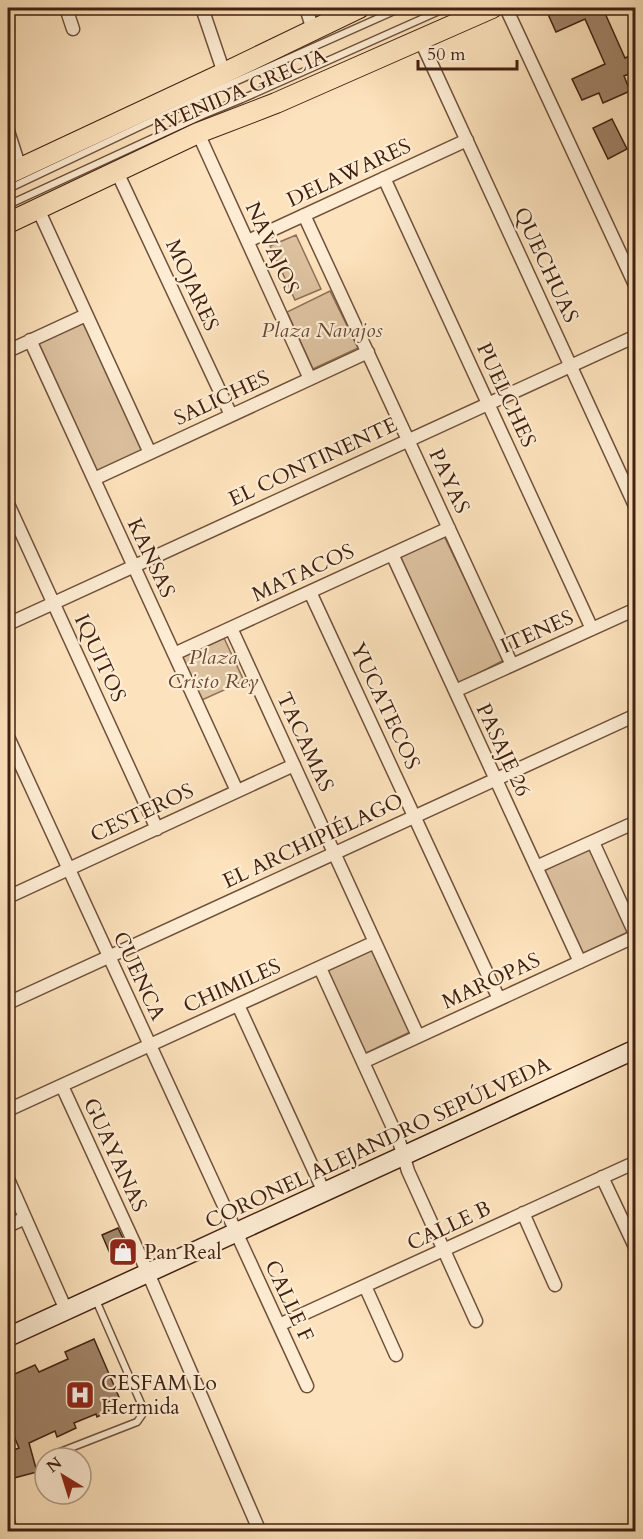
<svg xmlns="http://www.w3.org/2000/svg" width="643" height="1539" viewBox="0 0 643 1539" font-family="Cardo,serif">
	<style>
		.green { fill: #ddc2a0; stroke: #8e7158; stroke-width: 1.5 }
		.building { fill: #a2856a; stroke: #402010; stroke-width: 1.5 }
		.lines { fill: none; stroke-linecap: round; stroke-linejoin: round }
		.lane-casing { stroke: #6f513b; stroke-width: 9 }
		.street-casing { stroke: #6f513b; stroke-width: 15 }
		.secondary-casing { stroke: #402010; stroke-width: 21 }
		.primary-casing { stroke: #402010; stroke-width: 22 }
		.lane { stroke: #feedd4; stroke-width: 6 }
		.street { stroke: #feedd4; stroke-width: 12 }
		.secondary { stroke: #feedd4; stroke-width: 18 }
		.primary { stroke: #fde3bd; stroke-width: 20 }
		.labels { text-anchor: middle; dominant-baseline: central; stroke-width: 4.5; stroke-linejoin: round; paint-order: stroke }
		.street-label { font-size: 21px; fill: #402010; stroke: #feedd4 }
		.park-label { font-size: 21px; font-style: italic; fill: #674834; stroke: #feedd4 }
		.poi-label { font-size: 21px; fill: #402010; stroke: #feedd4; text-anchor: start }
	</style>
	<rect width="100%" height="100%" fill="#fde3bd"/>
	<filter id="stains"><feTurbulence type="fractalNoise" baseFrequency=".00333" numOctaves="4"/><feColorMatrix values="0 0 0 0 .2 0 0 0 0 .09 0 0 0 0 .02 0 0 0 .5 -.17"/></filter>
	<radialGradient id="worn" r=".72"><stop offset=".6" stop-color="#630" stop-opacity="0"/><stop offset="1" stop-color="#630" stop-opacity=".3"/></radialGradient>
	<path class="green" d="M296,235L321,289L295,300L270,246Z
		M330,291L358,348L313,369L287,312Z
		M82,320L144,450L96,473L35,342Z
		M444,536L504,660L458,684L400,557Z
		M224,638L244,681L202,700L182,657Z
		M591,848L630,931L580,955L541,872Z
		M374,947L412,1031L362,1055L324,970Z"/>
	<path class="building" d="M558,8H611L604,11L625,58L636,53V71L624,76L630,91L603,103L599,93L582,100L572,79L605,64L585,19L556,32L547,12Z
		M612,119L627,149L608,159L593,128Z
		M118,1228L130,1253L129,1258L115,1265L102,1235Z
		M94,1339L119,1397L105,1403L109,1411L97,1417L96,1414L74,1423L76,1428L57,1437L55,1431L29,1443L37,1472L10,1479L8,1470V1452L19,1448L8,1422V1377L35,1365L39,1372L68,1359L65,1352Z"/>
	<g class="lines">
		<g class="lane-casing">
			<path id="lane" d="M8,189L219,89L401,8
				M8,205L203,115L242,99L446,8
				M60,1452L137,1422L142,1415L143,1408L95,1298"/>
		</g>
		<g class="street-casing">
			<path id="street" d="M66,8L73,29
				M202,8L224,73
				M306,8L313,30
				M506,8L636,287
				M420,39L636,508
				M8,131L20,168
				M198,133L310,379
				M117,172L231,415
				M384,178L592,629
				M38,209L150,453
				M304,215L512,665
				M248,241L467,140
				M30,340L237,791
				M8,351L86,315
				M94,479L368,352
				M8,504L157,829
				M392,554L580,962
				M310,592L499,999
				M8,624L636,336
				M231,628L418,1036
				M174,654L449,528
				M455,691L636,609
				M8,737L307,1386
				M593,842L636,936
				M536,867L636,822
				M8,897L294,765
				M320,968L399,1141L408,1171L476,1321
				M8,1003L636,715
				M238,1005L324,1192
				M363,1062L636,936
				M62,1086L148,1273L260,1532
				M8,1110L375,942
				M602,1177L636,1249
				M8,1179L66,1310
				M523,1213L555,1285
				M8,1226L25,1218
				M365,1286L396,1355
				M279,1325L636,1162
				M8,1521L11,1532"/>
		</g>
		<g class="secondary-casing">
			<path id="secondary" d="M8,1337L636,1049"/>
		</g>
		<g class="primary-casing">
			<path id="primary" d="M8,174L224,73L359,8
				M8,223L198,133L276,103L492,8"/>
		</g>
		<use href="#lane" class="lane"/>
		<use href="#street" class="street"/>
		<use href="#secondary" class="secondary"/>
		<use href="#primary" class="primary"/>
	</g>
	<defs>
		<g id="shop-square" transform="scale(1.5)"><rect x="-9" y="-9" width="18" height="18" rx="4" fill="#8f2418" stroke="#feedd4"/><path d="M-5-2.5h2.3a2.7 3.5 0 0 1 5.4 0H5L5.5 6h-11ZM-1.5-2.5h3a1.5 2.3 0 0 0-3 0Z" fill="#fff"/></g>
		<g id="hospital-square" transform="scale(1.5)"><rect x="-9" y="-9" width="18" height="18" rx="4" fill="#8f2418" stroke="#feedd4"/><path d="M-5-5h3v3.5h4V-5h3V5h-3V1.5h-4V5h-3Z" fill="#fff"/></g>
	</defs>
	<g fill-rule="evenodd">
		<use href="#shop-square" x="123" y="1252"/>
		<use href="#hospital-square" x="80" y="1395"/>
	</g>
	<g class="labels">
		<g class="street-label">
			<text transform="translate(239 92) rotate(-23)">AVENIDA GRECIA</text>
			<text transform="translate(349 173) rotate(-25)">DELAWARES</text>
			<text transform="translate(272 248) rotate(65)">NAVAJOS</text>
			<text transform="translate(546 265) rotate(65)">QUECHUAS</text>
			<text transform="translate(192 285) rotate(65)">MOJARES</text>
			<text transform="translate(506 395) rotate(65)">PUELCHES</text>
			<text transform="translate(222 398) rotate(-25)">SALICHES</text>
			<text transform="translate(313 462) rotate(-25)">EL CONTINENTE</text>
			<text transform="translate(449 481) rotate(65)">PAYAS</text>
			<text transform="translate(151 558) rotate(65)">KANSAS</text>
			<text transform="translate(303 573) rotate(-25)">MATACOS</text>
			<text transform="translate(537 632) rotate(-24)">ITENES</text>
			<text transform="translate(100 658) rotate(65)">IQUITOS</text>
			<text transform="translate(385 706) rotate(65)">YUCATECOS</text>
			<text transform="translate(305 742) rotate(65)">TACAMAS</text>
			<text transform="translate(503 750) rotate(65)">PASAJE 26</text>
			<text transform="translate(142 813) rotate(-25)">CESTEROS</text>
			<text transform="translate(313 841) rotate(-25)">EL ARCHIPIÉLAGO</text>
			<text transform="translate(139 976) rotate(65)">CUENCA</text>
			<text transform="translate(491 981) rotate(-25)">MAROPAS</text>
			<text transform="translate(232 986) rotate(-24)">CHIMILES</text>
			<text transform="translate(378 1143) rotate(-25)">CORONEL ALEJANDRO SEPÚLVEDA</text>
			<text transform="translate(115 1155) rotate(65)">GUAYANAS</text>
			<text transform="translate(449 1226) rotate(-25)">CALLE B</text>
			<text transform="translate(289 1301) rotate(65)">CALLE F</text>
		</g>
		<g class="park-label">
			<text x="322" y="330">Plaza Navajos</text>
			<text x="213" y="657">Plaza<tspan x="213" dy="24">Cristo Rey</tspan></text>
		</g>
		<g class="poi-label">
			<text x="144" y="1252">Pan Real</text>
			<text x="101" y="1383">CESFAM Lo<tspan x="101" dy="24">Hermida</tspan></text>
		</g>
	</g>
	<rect width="643" height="1539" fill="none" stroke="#fde3bd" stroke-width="30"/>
	<rect x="9" y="9" width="625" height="1521" fill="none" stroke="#402010" stroke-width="3"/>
	<rect x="15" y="15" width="613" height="1509" fill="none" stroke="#402010" stroke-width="1.5"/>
	<g transform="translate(63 1476) rotate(322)"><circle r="28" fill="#feedd4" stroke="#b29b86" stroke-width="1.5"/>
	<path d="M0-4.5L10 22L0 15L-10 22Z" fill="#8f2418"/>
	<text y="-9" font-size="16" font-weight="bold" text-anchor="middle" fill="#402010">N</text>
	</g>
	<path d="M418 60v9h99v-9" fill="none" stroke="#402010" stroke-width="3"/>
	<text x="427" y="60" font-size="18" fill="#402010" stroke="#feedd4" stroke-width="4.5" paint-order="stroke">50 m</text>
	<rect width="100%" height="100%" filter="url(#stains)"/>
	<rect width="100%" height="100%" fill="url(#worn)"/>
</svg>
